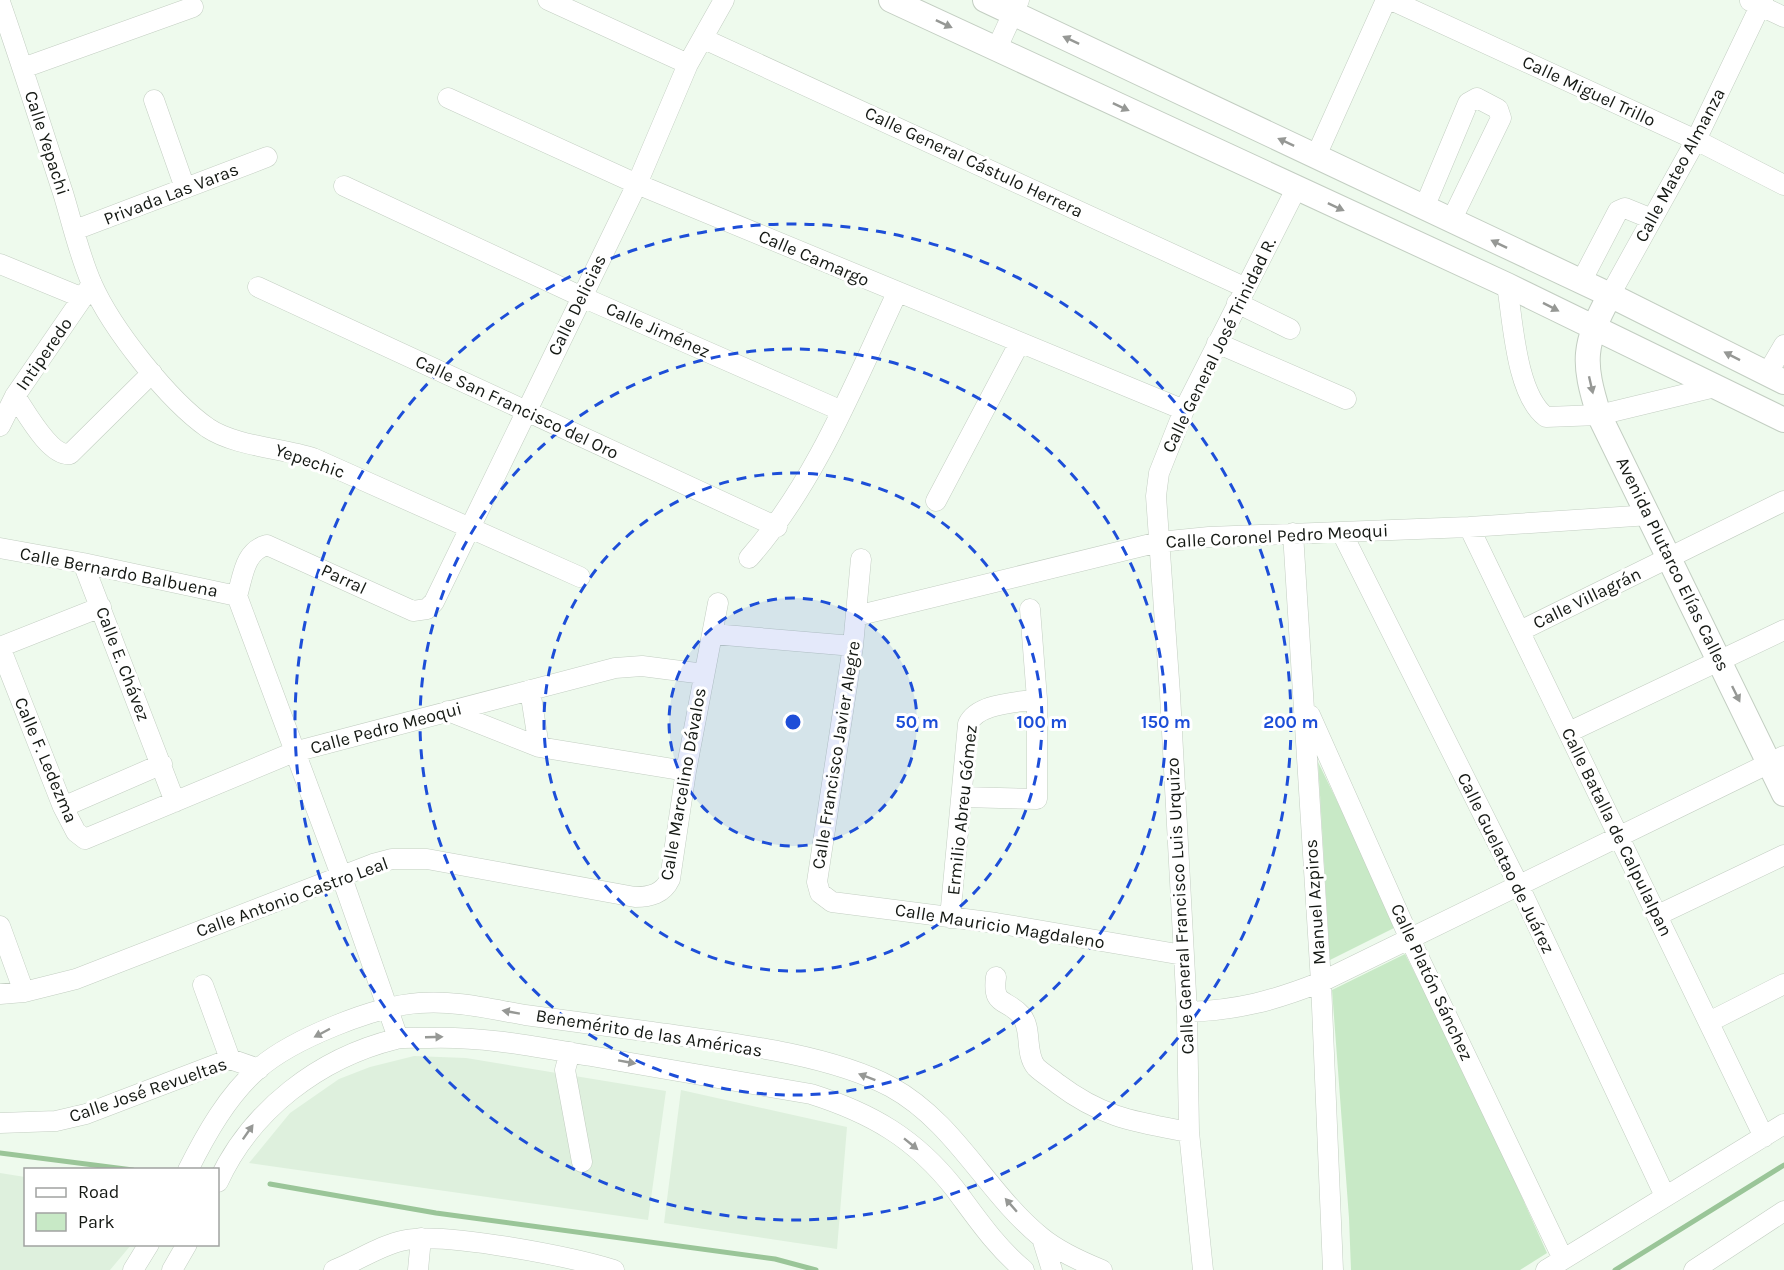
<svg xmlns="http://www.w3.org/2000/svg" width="1784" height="1270" viewBox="0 0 1784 1270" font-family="Karla,sans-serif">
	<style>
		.built { fill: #def0dd }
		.green { fill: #c8e9c6 }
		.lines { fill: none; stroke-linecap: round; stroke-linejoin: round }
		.stream { stroke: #9ac598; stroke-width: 5 }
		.minor-casing { stroke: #c3cec2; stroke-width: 21 }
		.major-casing { stroke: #c3cec2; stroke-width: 26 }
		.minor { stroke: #fff; stroke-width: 20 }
		.major { stroke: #fff; stroke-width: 24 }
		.oneway { fill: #969895 }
		.ring { fill: none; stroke: #1d4ed8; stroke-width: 3; stroke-dasharray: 10 8 }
		.labels { text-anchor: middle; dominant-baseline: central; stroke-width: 6; stroke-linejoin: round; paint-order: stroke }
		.street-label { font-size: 18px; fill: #151914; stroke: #fff }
		.centre { fill: #1d4ed8; stroke: #fff; stroke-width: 3 }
		.ring-label { font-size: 18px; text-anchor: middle; font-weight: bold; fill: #1d4ed8; stroke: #fff; stroke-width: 6; stroke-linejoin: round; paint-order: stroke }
	</style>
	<rect width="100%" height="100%" fill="#eefaed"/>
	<path class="built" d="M414,1056L466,1058L666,1091L648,1220L249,1163L290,1113L339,1079L370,1067Z
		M681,1090L847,1127L837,1249L664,1223Z
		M0,1173L25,1177L26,1244L131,1245L110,1270H0Z"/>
	<path class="green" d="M1318,762L1398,926L1330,960Z
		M1405,954L1472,1086L1547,1253L1520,1270H1351L1349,1218L1332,990Z"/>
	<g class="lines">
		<path class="stream" d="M0,1153L133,1170
			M270,1184L436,1213L775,1259L816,1270
			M1615,1270L1784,1165"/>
		<g class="minor-casing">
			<path id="minor" d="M548,0L688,64
				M1391,0L1696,140L1784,185
				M1750,1L1784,17
				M0,2C22,65 42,129 63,193C72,222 79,255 92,284C112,329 168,400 208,428C235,446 281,448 313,458L580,577
				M704,39L1244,287
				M997,48L1019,0
				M23,68L193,7
				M448,98L637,184L1184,410
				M154,100L185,188
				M1316,156L1386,0
				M344,186L580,296L842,411
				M1424,208L1468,103L1477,98L1498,109L1501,118L1451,221
				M75,230L267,157
				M0,264L83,298
				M1581,282L1618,211L1625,208L1652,219
				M1507,285C1513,322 1516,394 1546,417L1599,415L1715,387
				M258,287L777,527
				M1610,295L1696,140L1763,0
				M1237,303L1290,329
				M1217,343L1346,399
				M1767,374L1784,345
				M15,396C26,412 50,457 70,454L152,373
				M0,426L15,396L92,284
				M936,501L1019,344
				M1469,527L1764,1137
				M1293,533L1321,982L1333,1270
				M1342,533L1518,884L1665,1196
				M0,548L83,563L237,596
				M749,558C816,482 854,384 897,293
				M861,559L853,646L817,882L820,893L832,902L996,923L1183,955
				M83,563L175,802
				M237,596C243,577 244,551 267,545L413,611L427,609L434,602L637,184L688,64L724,0
				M237,596L341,875L398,1038
				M856,616L1159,542L1209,537L1469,527L1650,515
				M1520,631L1784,501
				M713,634L853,646
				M0,647L63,807L76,832L85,839L294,752L615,668L642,666L704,674
				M0,647L101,607
				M530,690L539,747
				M448,711L539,747L686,771
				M1310,715L1409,937L1563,1259
				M1569,732L1784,630
				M963,797L1037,799V699L1030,609
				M63,807L162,764
				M1658,915L1784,855
				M950,918L968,724C978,703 1016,703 1037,699
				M0,926L24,992
				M996,977C992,1007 1006,998 1021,1015C1033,1029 1024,1052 1036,1067C1042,1073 1051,1078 1058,1084C1103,1118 1136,1122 1189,1132
				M203,985L230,1059
				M0,994L24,992L76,979L373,864L392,859H427L635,897C650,897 663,894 670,879L686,771L718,603
				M1187,1012C1238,1010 1273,1001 1321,982L1784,756
				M1709,1022L1784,984
				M570,1052L565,1070L582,1162
				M0,1123L56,1121L86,1114L230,1059L259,1069
				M188,1170C206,1134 228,1095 258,1069C292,1039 375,1006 419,1003C455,1000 490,1009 525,1015C567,1021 610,1026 652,1032C723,1042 828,1053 891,1087C955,1122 986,1192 1041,1237C1058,1251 1082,1262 1102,1270
				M218,1182C251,1110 319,1058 396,1039C406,1037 418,1038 428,1038C483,1036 537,1047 591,1056C664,1069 737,1081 811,1094C871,1113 915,1138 955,1189C976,1217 996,1247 1024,1270
				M1042,1238L1052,1270
				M133,1270L149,1244
				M172,1270L187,1244
				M334,1270C358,1261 380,1245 406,1240C446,1232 572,1257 614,1270
				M418,1270L421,1238
				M1203,1270L1189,1132L1187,1012L1170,694L1156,496L1159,473L1184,410L1296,189
				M1546,1270L1784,1124
				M1694,1270L1784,1211"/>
		</g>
		<g class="major-casing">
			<path id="major" d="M891,0L1507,285L1784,420
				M985,0L1610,295L1784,382
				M1610,295C1583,345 1582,361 1599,415L1784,794"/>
		</g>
		<use href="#minor" class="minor"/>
		<use href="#major" class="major"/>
	</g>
	<defs><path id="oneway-solid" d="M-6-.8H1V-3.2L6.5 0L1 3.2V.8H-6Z" transform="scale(1.5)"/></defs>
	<g class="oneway">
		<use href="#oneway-solid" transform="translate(944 24) rotate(25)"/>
		<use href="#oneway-solid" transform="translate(1071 40) rotate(-155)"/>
		<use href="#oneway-solid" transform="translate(1121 107) rotate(25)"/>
		<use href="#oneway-solid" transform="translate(1286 142) rotate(-155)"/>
		<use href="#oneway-solid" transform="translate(1336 207) rotate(25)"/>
		<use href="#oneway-solid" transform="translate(1499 244) rotate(-154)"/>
		<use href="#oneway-solid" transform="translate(1551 307) rotate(27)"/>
		<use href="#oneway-solid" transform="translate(1732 356) rotate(-153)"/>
		<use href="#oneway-solid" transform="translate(1591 385) rotate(77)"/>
		<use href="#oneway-solid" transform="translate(1736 694) rotate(64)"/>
		<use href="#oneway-solid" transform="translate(511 1012) rotate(-170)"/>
		<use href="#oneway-solid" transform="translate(322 1033) rotate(152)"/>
		<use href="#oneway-solid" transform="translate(434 1037) rotate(-2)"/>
		<use href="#oneway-solid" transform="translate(627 1062) rotate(10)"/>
		<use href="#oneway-solid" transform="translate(867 1077) rotate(-159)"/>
		<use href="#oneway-solid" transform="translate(248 1132) rotate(-55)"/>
		<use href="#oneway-solid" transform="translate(911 1144) rotate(39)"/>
		<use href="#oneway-solid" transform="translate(1011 1205) rotate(-131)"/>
	</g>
	<circle cx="793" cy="722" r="124" fill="#1d4ed8" fill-opacity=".12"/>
	<g class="ring">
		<circle cx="793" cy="722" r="124"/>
		<circle cx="793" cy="722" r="249"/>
		<circle cx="793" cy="722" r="373"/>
		<circle cx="793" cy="722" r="498"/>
	</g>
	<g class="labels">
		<g class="street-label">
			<text transform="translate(1589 91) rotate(25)">Calle Miguel Trillo</text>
			<text transform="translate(47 143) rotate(72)">Calle Yepachi</text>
			<text transform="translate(974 162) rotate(25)">Calle General Cástulo Herrera</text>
			<text transform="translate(1680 165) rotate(-62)">Calle Mateo Almanza</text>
			<text transform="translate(171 194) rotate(-21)">Privada Las Varas</text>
			<text transform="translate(814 258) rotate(23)">Calle Camargo</text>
			<text transform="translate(577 305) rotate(-64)">Calle Delicias</text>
			<text transform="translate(658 330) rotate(24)">Calle Jiménez</text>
			<text transform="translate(1219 345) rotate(-64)">Calle General José Trinidad R.</text>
			<text transform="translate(44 354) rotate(-55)">Intiperedo</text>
			<text transform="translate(517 407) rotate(25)">Calle San Francisco del Oro</text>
			<text transform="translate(310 461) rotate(19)">Yepechic</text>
			<text transform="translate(1277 536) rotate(-3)">Calle Coronel Pedro Meoqui</text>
			<text transform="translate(1673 564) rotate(64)">Avenida Plutarco Elías Calles</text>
			<text transform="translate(119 572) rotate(11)">Calle Bernardo Balbuena</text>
			<text transform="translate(344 579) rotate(25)">Parral</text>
			<text transform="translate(1587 598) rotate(-26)">Calle Villagrán</text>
			<text transform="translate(123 664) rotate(69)">Calle E. Chávez</text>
			<text transform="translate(386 728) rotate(-15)">Calle Pedro Meoqui</text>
			<text transform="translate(836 755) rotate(-81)">Calle Francisco Javier Alegre</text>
			<text transform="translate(46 760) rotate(67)">Calle F. Ledezma</text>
			<text transform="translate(683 784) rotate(-80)">Calle Marcelino Dávalos</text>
			<text transform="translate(962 810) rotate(-84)">Ermilio Abreu Gómez</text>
			<text transform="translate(1617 832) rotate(64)">Calle Batalla de Calpulalpan</text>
			<text transform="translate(1506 863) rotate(64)">Calle Guelatao de Juárez</text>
			<text transform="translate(292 897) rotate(-20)">Calle Antonio Castro Leal</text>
			<text transform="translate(1315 902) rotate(-94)">Manuel Azpiros</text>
			<text transform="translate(1180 906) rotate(-93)">Calle General Francisco Luis Urquizo</text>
			<text transform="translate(1000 926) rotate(9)">Calle Mauricio Magdaleno</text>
			<text transform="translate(1432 982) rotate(65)">Calle Platón Sánchez</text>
			<text transform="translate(649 1033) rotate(9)">Benemérito de las Américas</text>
			<text transform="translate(148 1090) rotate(-19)">Calle José Revueltas</text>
		</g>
	</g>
	<circle cx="793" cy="722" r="9" class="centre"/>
	<g class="ring-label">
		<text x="917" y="728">50 m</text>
		<text x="1042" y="728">100 m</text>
		<text x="1166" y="728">150 m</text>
		<text x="1291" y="728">200 m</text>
	</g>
	<rect x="24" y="1168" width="195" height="78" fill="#ffffff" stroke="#a1a3a1" stroke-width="1.5"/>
	<rect x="36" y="1188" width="30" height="9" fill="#ffffff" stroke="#a1a3a1" stroke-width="1.5"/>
	<text x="78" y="1198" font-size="18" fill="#151914">Road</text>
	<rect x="36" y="1213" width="30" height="18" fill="#c8e9c6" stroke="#a1a3a1" stroke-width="1.5"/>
	<text x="78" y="1228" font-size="18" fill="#151914">Park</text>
</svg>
